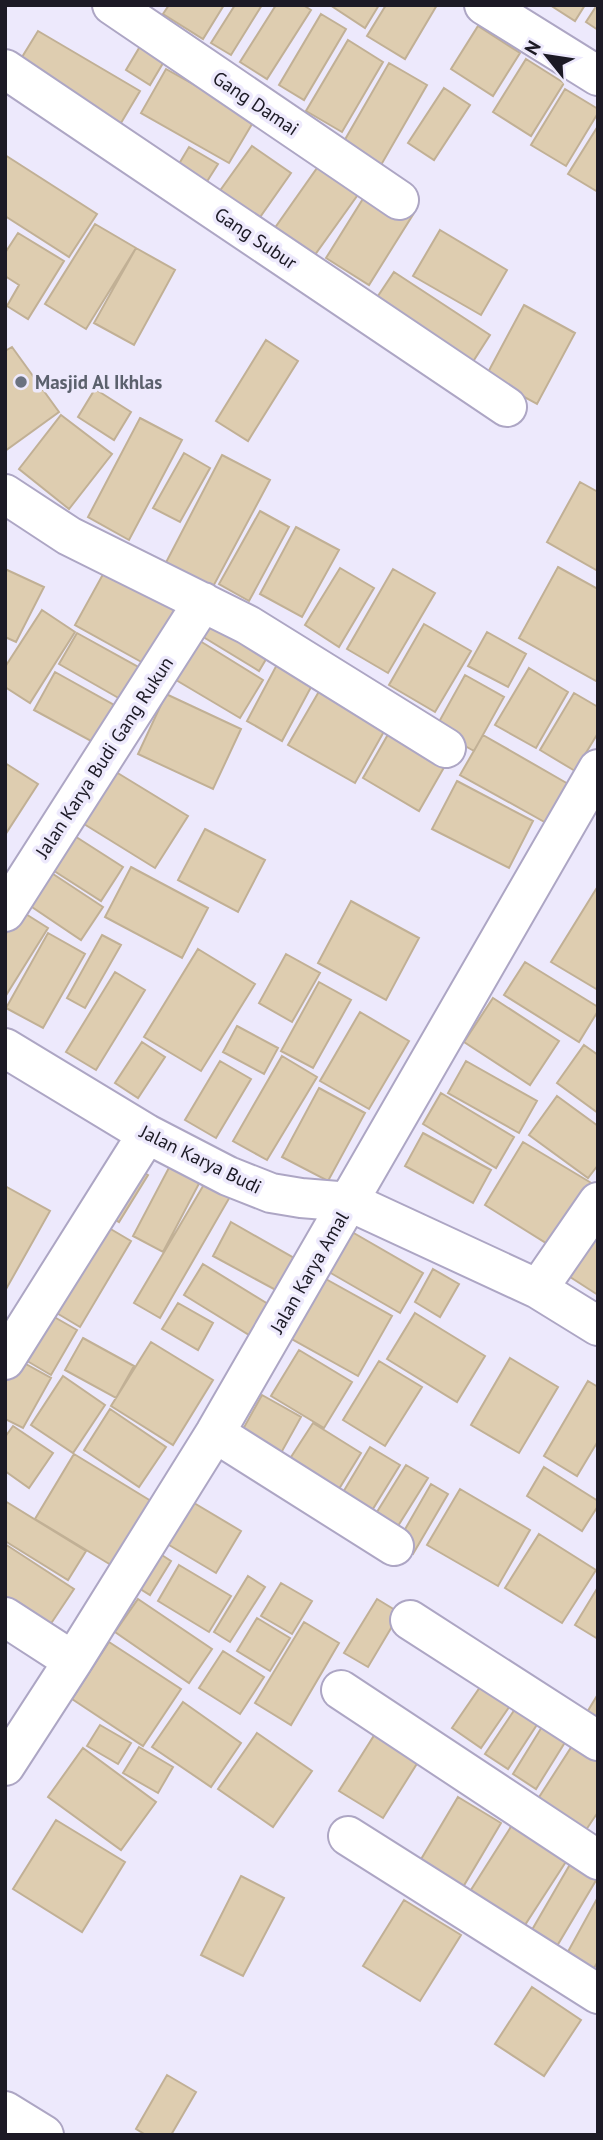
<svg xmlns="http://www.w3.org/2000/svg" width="603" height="2140" viewBox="0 0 603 2140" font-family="'PT Sans',sans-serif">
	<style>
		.building { fill: #decdb0; stroke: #c1b095; stroke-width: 2 }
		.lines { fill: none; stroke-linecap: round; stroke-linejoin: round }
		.minor-casing { stroke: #ada6c4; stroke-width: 42 }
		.minor { stroke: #fff; stroke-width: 38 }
		.worship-dot { fill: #6b7280; stroke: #ede9fc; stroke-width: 2.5 }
		.labels { text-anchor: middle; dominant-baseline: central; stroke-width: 7; stroke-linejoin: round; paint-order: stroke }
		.street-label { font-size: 19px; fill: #1c1a25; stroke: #ede9fc }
		.worship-label { font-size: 19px; font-weight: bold; fill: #5b616d; stroke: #ede9fc; text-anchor: start }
	</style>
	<rect width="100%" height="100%" fill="#ede9fc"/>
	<path class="building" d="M169,5H224L203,39L163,14Z
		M235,5H262L231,55L211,43Z
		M276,5H303L311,10L267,79L240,62Z
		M330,5H379L365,28Z
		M386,5H437L405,59L367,36Z
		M550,5H585L575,21Z
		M597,5H598V30L586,22Z
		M321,14L346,29L304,100L279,85Z
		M478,26L520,53L493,96L451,69Z
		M38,31L140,91L121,123L19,62Z
		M148,33L172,48L150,85L126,70Z
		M348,40L383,62L342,132L306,111Z
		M526,59L564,83L531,136L493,112Z
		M389,63L427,85L377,172L339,150Z
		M166,69L255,119L229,163L141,113Z
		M444,88L470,105L434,160L408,143Z
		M565,89L598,109V113L566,166L531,145Z
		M598,126V192L568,174Z
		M252,146L291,173L258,220L219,192Z
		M189,147L218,164L201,191L173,174Z
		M5,155L97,214L69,257L5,216Z
		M322,161L362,189L312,259L272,232Z
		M371,186L414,213L369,285L326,258Z
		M95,224L136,248L86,329L45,304Z
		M440,230L507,270L481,315L413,276Z
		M18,233L64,261L28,319L7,306L19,285L5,276V253Z
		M136,248L175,270L134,345L94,323Z
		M394,272L490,335L465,374L368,311Z
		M524,305L575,333L537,404L486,376Z
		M266,340L298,361L248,441L216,421Z
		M12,347L59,412L5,451V351Z
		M95,389L131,412L114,440L78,417Z
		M61,415L112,454L69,509L19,469Z
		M140,418L182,440L129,540L88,517Z
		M184,453L210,468L180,522L153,508Z
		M222,455L270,480L208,596L161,572Z
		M580,482L598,492V571L547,542Z
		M260,511L289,527L249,601L219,584Z
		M296,527L339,550L302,617L260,594Z
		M107,567L177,605L145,664L75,625Z
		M558,567L598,589V682L519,638Z
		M340,568L374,588L339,647L305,625Z
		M5,569L44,587L16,642L5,637Z
		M393,569L435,593L388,673L347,649Z
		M42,610L75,632L30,703L5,687V667Z
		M214,613L272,649L259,671L200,635Z
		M424,624L471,651L435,712L389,685Z
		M487,632L526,654L508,687L468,666Z
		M77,633L140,668L122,700L59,664Z
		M200,641L263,680L240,718L176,680Z
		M281,657L317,676L282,741L247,721Z
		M529,668L568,692L536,748L495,725Z
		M55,672L123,710L102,747L34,710Z
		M465,675L504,697L474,751L435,729Z
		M325,681L391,719L355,783L288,745Z
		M574,693L598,707V733L575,771L540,750Z
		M166,694L241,729L213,789L138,754Z
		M394,724L450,757L419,811L363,778Z
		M483,735L570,785L548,824L460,775Z
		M5,763L38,784L5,835Z
		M116,772L188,816L155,868L84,824Z
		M457,781L533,821L509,868L432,829Z
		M205,829L265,860L238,912L178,880Z
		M70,833L123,867L101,901L48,867Z
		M131,867L208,908L182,958L105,917Z
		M44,868L103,907L81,940L23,901Z
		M598,886V990L551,962Z
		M351,901L419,938L386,1000L318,963Z
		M21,911L48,928L5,997V935Z
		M48,933L85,954L43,1028L6,1008Z
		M102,935L121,945L85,1008L67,998Z
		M198,949L255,984L201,1071L144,1037Z
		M286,954L320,973L292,1022L259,1003Z
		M525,962L598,1007V1011L579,1042L504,995Z
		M115,972L145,990L96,1070L66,1052Z
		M319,982L351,1000L313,1068L281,1051Z
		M493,998L559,1041L530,1085L464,1042Z
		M360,1012L409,1041L369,1109L320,1081Z
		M237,1026L278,1048L264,1074L223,1052Z
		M142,1042L165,1057L138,1098L115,1083Z
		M584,1045L598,1055V1113L557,1083Z
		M282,1056L317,1077L267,1160L233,1141Z
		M220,1061L251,1079L216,1138L185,1120Z
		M466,1061L537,1101L519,1133L448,1093Z
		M319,1088L365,1113L328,1181L282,1157Z
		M441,1093L514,1137L496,1168L423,1124Z
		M557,1096L598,1126V1165L588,1178L529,1135Z
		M423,1133L491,1170L473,1203L405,1166Z
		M523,1142L593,1184L554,1248L485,1205Z
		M173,1160L203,1176L163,1252L133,1236Z
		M130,1165L148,1175L119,1222L103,1212Z
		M206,1181L231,1195L160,1318L134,1303Z
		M5,1186L50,1211L5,1291Z
		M97,1221L131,1241L80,1327L45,1306Z
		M231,1222L301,1262L283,1294L213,1256Z
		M598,1226V1295L567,1275Z
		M352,1232L423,1273L400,1313L329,1272Z
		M203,1264L273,1307L254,1338L184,1295Z
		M433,1269L459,1284L440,1317L415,1302Z
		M324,1278L392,1316L358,1376L290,1338Z
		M178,1303L213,1323L198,1350L162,1329Z
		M42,1310L77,1330L51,1375L17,1355Z
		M415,1313L485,1356L457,1402L387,1359Z
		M83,1338L134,1366L116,1398L65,1370Z
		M151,1342L213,1380L173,1445L111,1406Z
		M299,1350L352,1382L324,1428L271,1396Z
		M15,1358L51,1378L23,1428L5,1419V1376Z
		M510,1358L558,1387L519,1453L471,1425Z
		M379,1361L422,1387L385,1446L343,1420Z
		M63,1376L105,1405L73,1453L31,1425Z
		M588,1381L598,1387V1441L577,1476L544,1456Z
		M262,1395L301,1417L276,1462L237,1440Z
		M110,1409L166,1447L139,1487L84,1450Z
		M313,1423L361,1453L331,1502L282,1471Z
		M13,1426L53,1453L29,1488L5,1471V1437Z
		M370,1447L400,1465L371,1512L342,1494Z
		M74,1454L151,1501L111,1565L35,1519Z
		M406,1465L428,1478L393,1534L372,1520Z
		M544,1467L598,1501V1506L582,1531L527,1496Z
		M431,1484L448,1494L413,1554L396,1545Z
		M460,1489L530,1530L498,1586L427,1545Z
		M189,1500L241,1531L216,1573L164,1542Z
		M5,1501L86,1551L68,1580L5,1541Z
		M539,1534L596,1570L562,1623L505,1588Z
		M5,1544L74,1589L44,1634L5,1609Z
		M151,1548L171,1561L150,1595L129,1582Z
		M179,1565L231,1596L209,1632L158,1601Z
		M248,1576L265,1587L230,1642L214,1632Z
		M281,1583L312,1601L292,1634L261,1616Z
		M598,1587V1639L575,1625Z
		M138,1599L212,1649L189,1683L115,1632Z
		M377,1599L400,1613L368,1667L344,1653Z
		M257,1618L290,1638L270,1671L237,1651Z
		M304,1622L339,1643L291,1725L255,1703Z
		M109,1642L181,1689L143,1746L72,1699Z
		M223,1651L264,1677L240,1714L199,1688Z
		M487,1677L516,1697L481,1748L452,1728Z
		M598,1694V1721L586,1714Z
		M183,1702L241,1743L211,1787L152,1747Z
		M519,1703L542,1717L508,1769L485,1754Z
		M548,1717L572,1731L536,1789L513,1774Z
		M100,1725L131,1743L118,1764L87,1746Z
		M581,1732L598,1743V1812L582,1836L534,1805Z
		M257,1733L312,1771L273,1827L218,1789Z
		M375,1734L418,1762L383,1818L339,1791Z
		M139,1747L173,1767L158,1793L123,1773Z
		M83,1748L156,1802L121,1850L48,1797Z
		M458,1797L501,1823L463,1887L420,1861Z
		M56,1820L125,1862L82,1932L13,1889Z
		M514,1822L569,1857L523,1928L469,1893Z
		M572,1861L598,1877L554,1951L529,1935Z
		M241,1876L284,1898L243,1976L201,1955Z
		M598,1897V1961L592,1972L565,1957Z
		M404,1900L461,1935L420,2001L363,1966Z
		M532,1987L581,2020L544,2076L495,2044Z
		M167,2075L196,2092L171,2135H146L136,2129Z"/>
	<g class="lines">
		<g class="minor-casing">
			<path id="minor" d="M112,5L399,200
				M484,5L598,76
				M5,69L507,407
				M5,494L69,536L248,625L446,748
				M5,912L203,602
				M5,1048L147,1134L228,1176L271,1193L301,1198L350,1202L538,1289L598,1326
				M538,1289L598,1202
				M5,1360L147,1134
				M215,1433L394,1546
				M5,1617L73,1661
				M410,1620L598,1741
				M341,1690L598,1860
				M5,1766L73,1661L215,1433L598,769
				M348,1836L598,1994
				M5,2111L44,2135"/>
		</g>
		<use href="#minor" class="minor"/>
	</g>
	<circle class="worship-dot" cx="21" cy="382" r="7"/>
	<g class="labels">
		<g class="street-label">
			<text transform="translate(256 103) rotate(34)">Gang Damai</text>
			<text transform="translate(256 238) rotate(34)">Gang Subur</text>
			<text transform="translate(104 757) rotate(-57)">Jalan Karya Budi Gang Rukun</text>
			<text transform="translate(201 1159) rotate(26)">Jalan Karya Budi</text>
			<text transform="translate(309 1272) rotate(-60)">Jalan Karya Amal</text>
		</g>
		<g class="worship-label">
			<text x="35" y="382">Masjid Al Ikhlas</text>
		</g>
	</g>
	<rect width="603" height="2140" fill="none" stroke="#1c1a25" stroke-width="14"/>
	<g transform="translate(547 56) rotate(300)" stroke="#ede9fc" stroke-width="5" paint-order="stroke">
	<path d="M0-5L12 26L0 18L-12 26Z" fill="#1c1a25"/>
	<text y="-10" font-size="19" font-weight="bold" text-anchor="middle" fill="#1c1a25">N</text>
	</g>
</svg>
